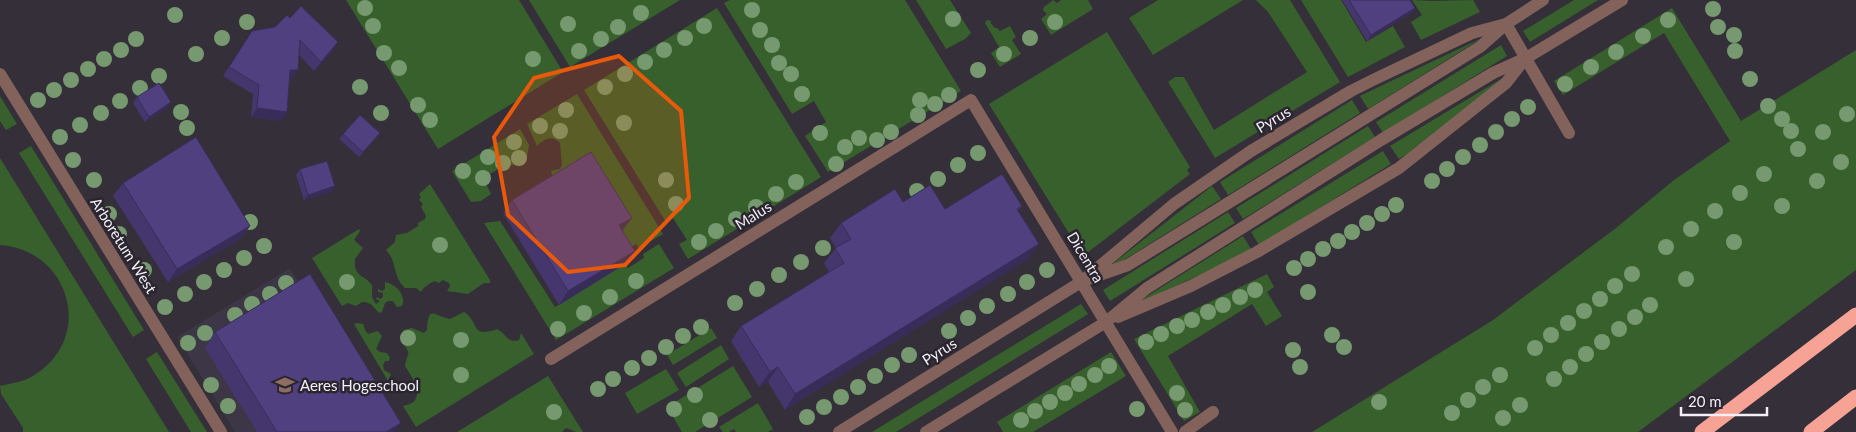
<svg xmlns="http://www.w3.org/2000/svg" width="1856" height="432" viewBox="0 0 1856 432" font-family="Lato,sans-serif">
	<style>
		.built { fill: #3d3646 }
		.green { fill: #38602d }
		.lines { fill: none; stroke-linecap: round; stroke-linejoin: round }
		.service { stroke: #84625c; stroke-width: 12 }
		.minor { stroke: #84625c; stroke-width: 12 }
		.tertiary { stroke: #84625c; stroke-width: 12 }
		.motorway { stroke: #f6a295; stroke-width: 15 }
		.tree { fill: #76996f }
		.wall { fill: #45376d }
		.shaded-wall { fill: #382d59 }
		.building { fill: #50407f; stroke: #382d59 }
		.marked { fill: #e8590c; fill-opacity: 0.2; stroke: #e8590c; stroke-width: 4; stroke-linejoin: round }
		.labels { text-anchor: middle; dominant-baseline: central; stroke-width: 5; stroke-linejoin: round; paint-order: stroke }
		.street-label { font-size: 15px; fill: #f2eff6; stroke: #2a252f }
		.poi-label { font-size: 15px; fill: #f2eff6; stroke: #2a252f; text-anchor: start }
	</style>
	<rect width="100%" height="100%" fill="#342f39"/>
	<path class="built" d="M290,268L393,432H235L177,337Z"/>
	<path class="green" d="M346,0H519L563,72L438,149Z
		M529,0H680L570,67Z
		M730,0H905L961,91L828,172L805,136L826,122L814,101L792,114L724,3Z
		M916,0H950L971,33L965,39L946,49Z
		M1053,0L1057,3L1061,0H1088L1093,9L1051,35L1041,19L1047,14L1043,10L1044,7Z
		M1158,0H1243L1153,55L1129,18Z
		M1256,0H1290L1340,82L1215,158L1168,82L1175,77H1184L1214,130L1307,72L1268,12Z
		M1301,0H1341L1366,42L1393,26L1405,47L1348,77Z
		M1412,0L1432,1L1473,0L1480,12L1421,40L1411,22L1422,15Z
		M1574,0H1598L1530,42L1523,31Z
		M717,8L821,177L688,259L679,244L687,240L673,218L666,222L584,90Z
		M1672,8L1741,121L1856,50V270L1638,432H1312L1493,320L1616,228L1674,180L1730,141L1664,33L1563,95L1554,81Z
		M987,20L992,21L990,22L995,28H997L1000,31L1010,26L1016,37L1012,40L1021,54L1000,67L991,53L999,47L985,23Z
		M1107,32L1190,167L1187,170L1190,174L1083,256L989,104Z
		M1482,38L1368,109L1360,96L1368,92Z
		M1501,45L1507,56L1383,133L1376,122Z
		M1506,76L1407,154L1399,159L1390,146Z
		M577,94L663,234L639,248L636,244L619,254L552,175L551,171L560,169L562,165L560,143C552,135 545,138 537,146L527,124Z
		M0,96L17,124L6,130L0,121Z
		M1352,100L1360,113L1228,195L1220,182Z
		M1368,126L1375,137L1243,219L1236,208Z
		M520,129L529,145L527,157L520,163L500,168L483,178L491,194L481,201L471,202L452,171Z
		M31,146L144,330L133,337L19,153Z
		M1383,151L1391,164L1259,245L1251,232Z
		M0,158L169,432H23V428L1,394L0,386C12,383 23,382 33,376C96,338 70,250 0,245Z
		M430,184L490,280V283H484L468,294L447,291L450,286L449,283L443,280L439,283L435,281C430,283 423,287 421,292L416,288H405C392,276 398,263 386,250L395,242L396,235L407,233L418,226V223L425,219L426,216L421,207L423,204L419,200L421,197L419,194Z
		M1212,186L1221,199L1108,270L1106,269Z
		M1228,212L1235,223L1110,301L1103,290Z
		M500,221L555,307L625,264L628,268L644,258L643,254L659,244L674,268L556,340L484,223Z
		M359,229L360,231L354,240L363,248L355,259C353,277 365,275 372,285V297L376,304L380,301L376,299L377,297L380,299L383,297V293L378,292V289L382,291L385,289V282C395,284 407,295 402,306L397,307L393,301H388L385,303L382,312L379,313C373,307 372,302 362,302L356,306L348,303L342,306L312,258Z
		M1243,236L1251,249L1245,254L1130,307Z
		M1267,274L1274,287L1267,292L1282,316L1266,326L1252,304L1168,356L1200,412L1184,421L1134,339Z
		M1081,304L1088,314L896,432H872Z
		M464,312C480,322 470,339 497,329C506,333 507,344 519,340L521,333L534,354L416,427L403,406C411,404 417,402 417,393L412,386L413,379L405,366C408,348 412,359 402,340L403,330L412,328L424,333L427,330C428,303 435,317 450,319Z
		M358,323L363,324L365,330L368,334L378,331L382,336L376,349L380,352L387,353L390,358L389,361H385L383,365L384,370L391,374L388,381L354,324Z
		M711,328L717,338L673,365L667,355Z
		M721,345L729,359L686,387L677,373Z
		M157,352L207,432H191L146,359Z
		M1111,352L1126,376L1033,432H1003L997,422Z
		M733,366L752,397L695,432H682L667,407Z
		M666,369L679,390L637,414L625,393Z
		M548,376L583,432H576L566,428L562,432H457Z
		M758,403L773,429L768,432H736L734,429L729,432H723L719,427Z"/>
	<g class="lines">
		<path class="service" d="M1506,24L1569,133
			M1185,432L1213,412"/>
		<path class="minor" d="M0,74L221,432
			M1118,317L1191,286L1257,252L1399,168L1506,83L1524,60
			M551,359L971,100L1172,432
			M926,432L1106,322L1147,288L1381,140L1493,73L1526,58L1622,0"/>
		<path class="tertiary" d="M1088,279L1128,265L1480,47L1506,24L1543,0
			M839,432L1081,282L1174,204L1251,151L1351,91L1377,78L1472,33L1506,24"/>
		<path class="motorway" d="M1702,432L1856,315
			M1811,432L1856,397"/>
	</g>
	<g class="tree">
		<circle cx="365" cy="8" r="8"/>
		<circle cx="1713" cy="9" r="8"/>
		<circle cx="752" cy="10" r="8"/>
		<circle cx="641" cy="13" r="8"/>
		<circle cx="175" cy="15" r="8"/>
		<circle cx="953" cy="19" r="8"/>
		<circle cx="1668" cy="20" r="8"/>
		<circle cx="247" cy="22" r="8"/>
		<circle cx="1055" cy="22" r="8"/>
		<circle cx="568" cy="24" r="8"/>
		<circle cx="373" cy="26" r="8"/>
		<circle cx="704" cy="26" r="8"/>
		<circle cx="618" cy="27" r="8"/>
		<circle cx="1718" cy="27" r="8"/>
		<circle cx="760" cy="30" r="8"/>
		<circle cx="1734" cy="35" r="8"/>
		<circle cx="1643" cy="36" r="8"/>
		<circle cx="222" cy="38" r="8"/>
		<circle cx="685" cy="38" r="8"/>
		<circle cx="1030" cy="38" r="8"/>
		<circle cx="136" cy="39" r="8"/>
		<circle cx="601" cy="39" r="8"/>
		<circle cx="772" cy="45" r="8"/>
		<circle cx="121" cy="50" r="8"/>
		<circle cx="664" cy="50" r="8"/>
		<circle cx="579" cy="51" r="8"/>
		<circle cx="1735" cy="51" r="8"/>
		<circle cx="1616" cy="52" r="8"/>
		<circle cx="384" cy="53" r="8"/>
		<circle cx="196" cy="54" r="8"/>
		<circle cx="1004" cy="54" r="8"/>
		<circle cx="104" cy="59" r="8"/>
		<circle cx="533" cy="59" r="8"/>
		<circle cx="645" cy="62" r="8"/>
		<circle cx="779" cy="63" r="8"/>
		<circle cx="1591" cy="67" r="8"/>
		<circle cx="399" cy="68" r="8"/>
		<circle cx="88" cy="69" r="8"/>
		<circle cx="978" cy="70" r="8"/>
		<circle cx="625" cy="74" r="8"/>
		<circle cx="791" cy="74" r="8"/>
		<circle cx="159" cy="76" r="8"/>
		<circle cx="1750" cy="79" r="8"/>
		<circle cx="71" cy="80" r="8"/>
		<circle cx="1565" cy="84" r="8"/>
		<circle cx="360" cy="87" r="8"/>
		<circle cx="605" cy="87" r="8"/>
		<circle cx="140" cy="88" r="8"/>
		<circle cx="54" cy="90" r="8"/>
		<circle cx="802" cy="94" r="8"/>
		<circle cx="949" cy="95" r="8"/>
		<circle cx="38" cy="100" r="8"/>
		<circle cx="920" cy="100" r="8"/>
		<circle cx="120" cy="101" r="8"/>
		<circle cx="935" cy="104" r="8"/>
		<circle cx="418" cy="105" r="8"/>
		<circle cx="1768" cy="106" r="8"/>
		<circle cx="1528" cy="107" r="8"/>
		<circle cx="566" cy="110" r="8"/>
		<circle cx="181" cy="112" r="8"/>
		<circle cx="101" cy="113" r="8"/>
		<circle cx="381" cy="113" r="8"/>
		<circle cx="1847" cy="114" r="8"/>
		<circle cx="918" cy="115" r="8"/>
		<circle cx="1512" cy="119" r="8"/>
		<circle cx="1782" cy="119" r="8"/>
		<circle cx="430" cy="120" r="8"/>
		<circle cx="624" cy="123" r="8"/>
		<circle cx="80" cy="125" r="8"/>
		<circle cx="540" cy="126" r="8"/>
		<circle cx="187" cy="128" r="8"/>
		<circle cx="560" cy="131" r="8"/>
		<circle cx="1791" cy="131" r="8"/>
		<circle cx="891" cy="132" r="8"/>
		<circle cx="1496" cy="132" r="8"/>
		<circle cx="1823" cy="132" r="8"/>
		<circle cx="820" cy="133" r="8"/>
		<circle cx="60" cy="137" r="8"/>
		<circle cx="859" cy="138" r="8"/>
		<circle cx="877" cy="140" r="8"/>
		<circle cx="514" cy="142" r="8"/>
		<circle cx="1480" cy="145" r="8"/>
		<circle cx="845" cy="147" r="8"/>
		<circle cx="1798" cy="149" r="8"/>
		<circle cx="978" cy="153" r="8"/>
		<circle cx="488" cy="157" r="8"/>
		<circle cx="1463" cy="157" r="8"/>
		<circle cx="519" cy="158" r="8"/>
		<circle cx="73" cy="160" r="8"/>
		<circle cx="1841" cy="162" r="8"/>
		<circle cx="503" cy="163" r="8"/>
		<circle cx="836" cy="164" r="8"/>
		<circle cx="958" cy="165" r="8"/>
		<circle cx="1447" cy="169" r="8"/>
		<circle cx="463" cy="171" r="8"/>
		<circle cx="1764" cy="174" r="8"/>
		<circle cx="483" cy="178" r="8"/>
		<circle cx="938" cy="179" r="8"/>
		<circle cx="94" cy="180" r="8"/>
		<circle cx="666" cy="180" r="8"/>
		<circle cx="1432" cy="181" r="8"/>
		<circle cx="1817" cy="181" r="8"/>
		<circle cx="796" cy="182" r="8"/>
		<circle cx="917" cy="191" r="8"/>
		<circle cx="1740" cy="193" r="8"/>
		<circle cx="776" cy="194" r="8"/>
		<circle cx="676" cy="204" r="8"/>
		<circle cx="1396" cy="205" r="8"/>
		<circle cx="1782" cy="206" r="8"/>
		<circle cx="756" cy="207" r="8"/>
		<circle cx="1715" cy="211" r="8"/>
		<circle cx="109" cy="214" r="8"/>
		<circle cx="1382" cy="214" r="8"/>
		<circle cx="736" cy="219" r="8"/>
		<circle cx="250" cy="222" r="8"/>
		<circle cx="1367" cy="223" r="8"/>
		<circle cx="1691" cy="229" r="8"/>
		<circle cx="716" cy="231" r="8"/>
		<circle cx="1352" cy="232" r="8"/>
		<circle cx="119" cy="234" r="8"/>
		<circle cx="1338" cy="241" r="8"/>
		<circle cx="699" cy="242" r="8"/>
		<circle cx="1734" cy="242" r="8"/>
		<circle cx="440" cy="245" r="8"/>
		<circle cx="264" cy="246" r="8"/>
		<circle cx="1666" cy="247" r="8"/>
		<circle cx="823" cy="248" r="8"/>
		<circle cx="1323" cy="249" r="8"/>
		<circle cx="244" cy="258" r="8"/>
		<circle cx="1308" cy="259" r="8"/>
		<circle cx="801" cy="262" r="8"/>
		<circle cx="1294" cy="268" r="8"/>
		<circle cx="144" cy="270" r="8"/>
		<circle cx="224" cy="270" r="8"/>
		<circle cx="1047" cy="270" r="8"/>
		<circle cx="1632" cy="274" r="8"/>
		<circle cx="779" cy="275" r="8"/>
		<circle cx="1686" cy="279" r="8"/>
		<circle cx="636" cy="281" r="8"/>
		<circle cx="204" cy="282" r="8"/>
		<circle cx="347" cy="282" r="8"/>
		<circle cx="1027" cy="282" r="8"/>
		<circle cx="286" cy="283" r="8"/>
		<circle cx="1615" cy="286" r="8"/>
		<circle cx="757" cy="289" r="8"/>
		<circle cx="1255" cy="290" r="8"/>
		<circle cx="1308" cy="292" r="8"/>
		<circle cx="185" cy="294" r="8"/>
		<circle cx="270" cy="294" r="8"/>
		<circle cx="1008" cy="294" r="8"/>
		<circle cx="610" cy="297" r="8"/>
		<circle cx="1240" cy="297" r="8"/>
		<circle cx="1600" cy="299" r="8"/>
		<circle cx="735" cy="303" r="8"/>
		<circle cx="252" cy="304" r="8"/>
		<circle cx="1223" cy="305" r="8"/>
		<circle cx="1650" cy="305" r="8"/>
		<circle cx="987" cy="306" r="8"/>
		<circle cx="165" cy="307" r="8"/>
		<circle cx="1584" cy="311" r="8"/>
		<circle cx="1208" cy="312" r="8"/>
		<circle cx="584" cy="313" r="8"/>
		<circle cx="235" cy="315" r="8"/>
		<circle cx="1635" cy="317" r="8"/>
		<circle cx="968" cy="318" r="8"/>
		<circle cx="1192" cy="320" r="8"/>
		<circle cx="1568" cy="323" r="8"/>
		<circle cx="1177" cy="326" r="8"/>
		<circle cx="701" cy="327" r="8"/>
		<circle cx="558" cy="329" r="8"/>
		<circle cx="1619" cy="329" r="8"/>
		<circle cx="949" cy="331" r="8"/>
		<circle cx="205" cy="333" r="8"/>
		<circle cx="1161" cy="334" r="8"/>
		<circle cx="1332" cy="335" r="8"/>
		<circle cx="1551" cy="335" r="8"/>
		<circle cx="683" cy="336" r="8"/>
		<circle cx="408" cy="338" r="8"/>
		<circle cx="461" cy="340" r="8"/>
		<circle cx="1146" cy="342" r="8"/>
		<circle cx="1602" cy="342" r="8"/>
		<circle cx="188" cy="343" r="8"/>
		<circle cx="666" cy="347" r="8"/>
		<circle cx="1344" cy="347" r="8"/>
		<circle cx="1535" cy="348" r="8"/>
		<circle cx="1293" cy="350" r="8"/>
		<circle cx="1586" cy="354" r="8"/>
		<circle cx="909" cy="355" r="8"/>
		<circle cx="649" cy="358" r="8"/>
		<circle cx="892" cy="365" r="8"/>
		<circle cx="1109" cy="366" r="8"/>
		<circle cx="1300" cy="367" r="8"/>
		<circle cx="1570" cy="367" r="8"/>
		<circle cx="632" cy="368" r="8"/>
		<circle cx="461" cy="375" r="8"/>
		<circle cx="1095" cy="375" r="8"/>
		<circle cx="1500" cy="375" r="8"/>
		<circle cx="875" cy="376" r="8"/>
		<circle cx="613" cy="379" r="8"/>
		<circle cx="1554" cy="379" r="8"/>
		<circle cx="1079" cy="384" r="8"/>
		<circle cx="211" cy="385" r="8"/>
		<circle cx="858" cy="387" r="8"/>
		<circle cx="1483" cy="387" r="8"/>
		<circle cx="598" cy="389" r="8"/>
		<circle cx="1065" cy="393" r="8"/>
		<circle cx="1177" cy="393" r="8"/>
		<circle cx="695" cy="395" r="8"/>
		<circle cx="841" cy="397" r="8"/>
		<circle cx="1468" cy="400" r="8"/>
		<circle cx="1050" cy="402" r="8"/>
		<circle cx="1379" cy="402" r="8"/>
		<circle cx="1520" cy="405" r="8"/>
		<circle cx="228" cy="406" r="8"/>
		<circle cx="824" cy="407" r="8"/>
		<circle cx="674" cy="409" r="8"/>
		<circle cx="1137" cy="409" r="8"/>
		<circle cx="1185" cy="410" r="8"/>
		<circle cx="1035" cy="411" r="8"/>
		<circle cx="554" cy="412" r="8"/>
		<circle cx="1452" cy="413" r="8"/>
		<circle cx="807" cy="417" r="8"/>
		<circle cx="1503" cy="418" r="8"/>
		<circle cx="710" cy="420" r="8"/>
		<circle cx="1021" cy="420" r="8"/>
	</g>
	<path class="wall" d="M1342,0H1410L1415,8L1411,13L1367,41Z
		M290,18L332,52L314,71L299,55L291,80L290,79L287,112L281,121L251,117L253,94L223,76L252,31L275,27Z
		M137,97L167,108L145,122L133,103Z
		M380,133L376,138L359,157L339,139L343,134Z
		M300,169L335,186L331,192L304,200L296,175Z
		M123,183L250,226L240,239L168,282L113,196Z
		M512,200L622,231L625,264L559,305L503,213Z
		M903,202L945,209L1022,206L1018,211L1028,259L785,410L768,382L759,387L731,341L741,326L829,272L824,263L836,248L830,238L841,223Z
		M215,332L395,432H257L205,348Z"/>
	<path class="shaded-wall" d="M1415,8L1411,13L1367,41L1371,35Z
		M338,42L332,52L314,71L321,62Z
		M290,70H298L291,80L284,79Z
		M171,102L167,108L145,122L149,117Z
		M257,108L287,112L281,121L251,117Z
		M335,186L331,192L304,200L308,195Z
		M632,218L622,231L619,225Z
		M250,226L240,239L168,282L177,269Z
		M1039,244L1028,259L785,410L795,394Z
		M635,251L625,264L559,305L568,291Z
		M778,367L768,382L759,387L770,372Z
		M401,423L395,432H386Z"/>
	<path class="building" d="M1349,0H1410L1415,8L1371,35Z
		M301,6L338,42L321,62L300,40L298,70H290L287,112L257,108L259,85L229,67L252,31L275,27L287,15L290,18Z
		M159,83L171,102L149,117L137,97Z
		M360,115L380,133L363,152L343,134Z
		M196,137L250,226L177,269L123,183Z
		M591,152L632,218L619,225L635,251L568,291L512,200Z
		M327,161L335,186L308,195L300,169Z
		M1002,174L1022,206L1017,209L1039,244L795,394L778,367L770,372L741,326L844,263L835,248L851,239L841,223L895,189L903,202L930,185L945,209Z
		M310,274L401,423L386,432H277L215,332Z"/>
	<path class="marked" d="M619,56L681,111L689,198L625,265L568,272L508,215L494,137L534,78Z"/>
	<defs>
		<g id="university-bare" transform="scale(1.5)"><path d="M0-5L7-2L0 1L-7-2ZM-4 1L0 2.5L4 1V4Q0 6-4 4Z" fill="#8d6e63" stroke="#2a252f" stroke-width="2.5" paint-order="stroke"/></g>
	</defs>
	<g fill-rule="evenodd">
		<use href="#university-bare" x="285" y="385"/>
	</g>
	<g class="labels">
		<g class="street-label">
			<text transform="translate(1273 119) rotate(-31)">Pyrus</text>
			<text transform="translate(753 215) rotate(-32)">Malus</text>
			<text transform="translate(124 245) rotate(58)">Arboretum West</text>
			<text transform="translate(1086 257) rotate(59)">Dicentra</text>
			<text transform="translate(939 351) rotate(-32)">Pyrus</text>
		</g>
		<g class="poi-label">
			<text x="300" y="385">Aeres Hogeschool</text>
		</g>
	</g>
	<path d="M1681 407v8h86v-8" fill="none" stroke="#f2eff6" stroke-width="2.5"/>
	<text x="1688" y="407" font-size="15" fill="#f2eff6" stroke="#2a252f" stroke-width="4" paint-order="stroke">20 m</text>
</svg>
